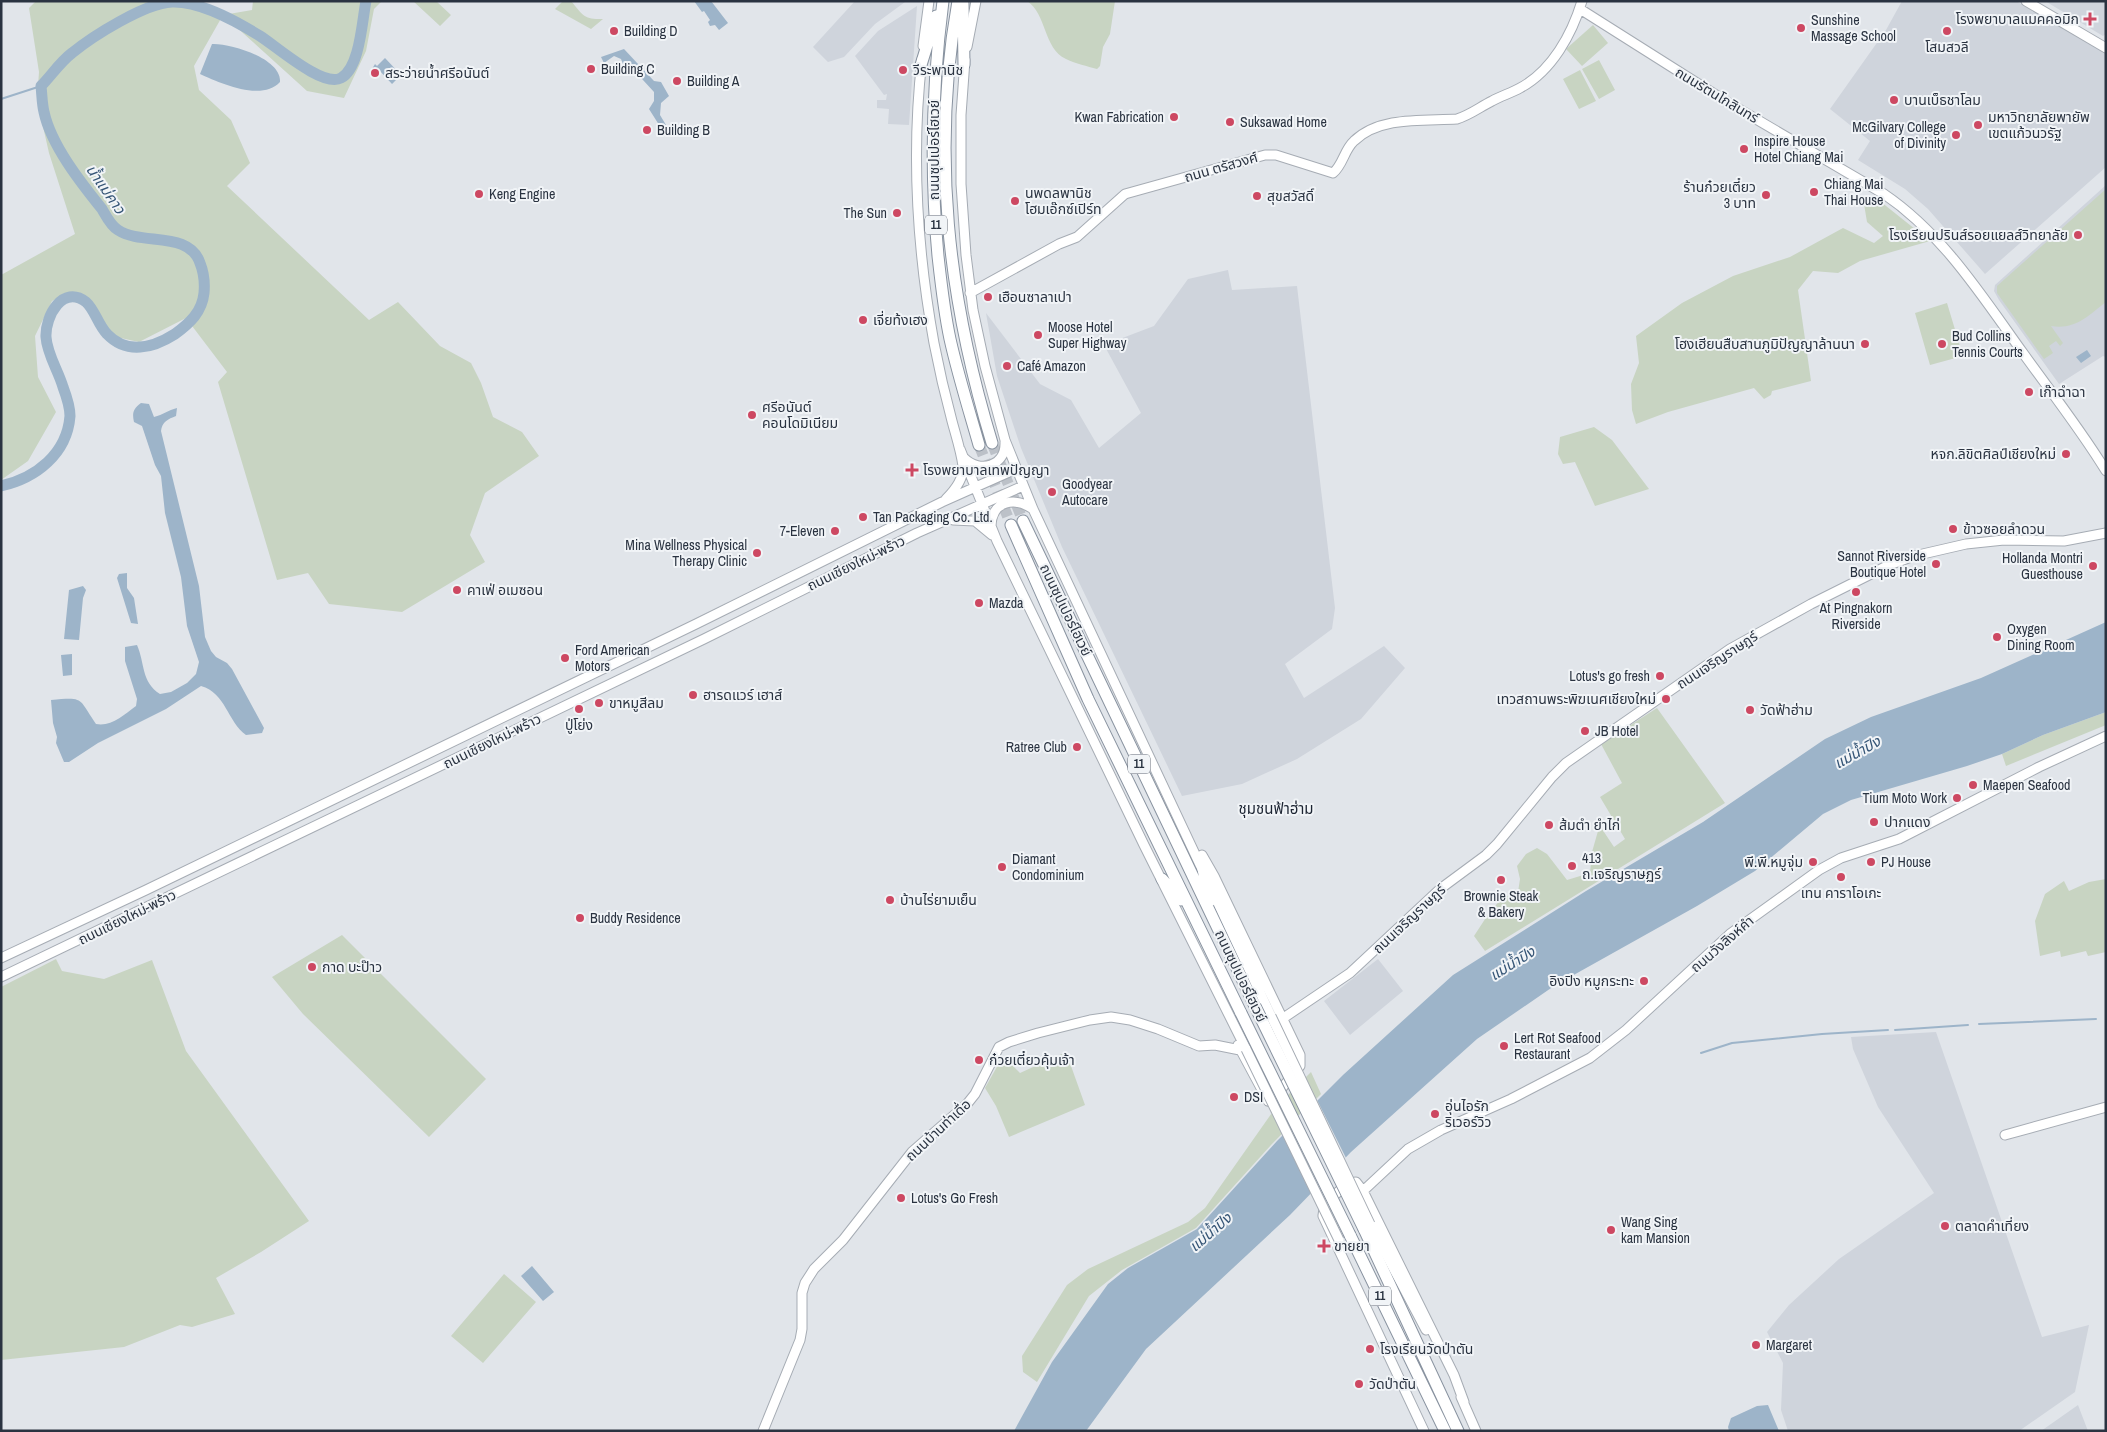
<svg xmlns="http://www.w3.org/2000/svg" width="2107" height="1432" viewBox="0 0 2107 1432" font-family="'Archivo Narrow','Noto Sans Thai',sans-serif">
	<style>
		.built { fill: #cfd4dc }
		.green { fill: #c8d4c2 }
		.water { fill: #9db4c9 }
		.pier { fill: #e1e5ea }
		.lines { fill: none; stroke-linecap: round; stroke-linejoin: round }
		.stream { stroke: #9db4c9; stroke-width: 2 }
		.river { stroke: #9db4c9; stroke-width: 11 }
		.highway-tunnel { stroke: #bcc1c8; stroke-width: 11; stroke-dasharray: 11 5.5; stroke-linecap: butt }
		.secondary-casing { stroke: #a6acb4; stroke-width: 11 }
		.highway-casing { stroke: #8993a0; stroke-width: 13 }
		.secondary { stroke: #fff; stroke-width: 9 }
		.highway { stroke: #fff; stroke-width: 11 }
		.secondary-bridge-casing { stroke: #a6acb4; stroke-width: 11; stroke-linecap: butt }
		.highway-bridge-casing { stroke: #8993a0; stroke-width: 13; stroke-linecap: butt }
		.secondary-bridge { stroke: #fff; stroke-width: 9 }
		.highway-bridge { stroke: #fff; stroke-width: 11 }
		.poi-dot { fill: #cd4862; stroke: #f1f4f7; stroke-width: 2 }
		.labels { text-anchor: middle; dominant-baseline: central; stroke-width: 4; stroke-linejoin: round; paint-order: stroke }
		.shield { fill: #f1f4f7; stroke: #666d78; stroke-width: 1 }
		.shield-label { font-size: 12px; font-weight: bold; fill: #2a3341 }
		.poi-label { font-size: 14px; fill: #2a3341; stroke: #f1f4f7; text-anchor: start }
		.street-label { font-size: 14px; fill: #2a3341; stroke: #f1f4f7 }
		.water-label { font-size: 15px; font-style: italic; fill: #345475; stroke: #f1f4f7 }
		.neighbourhood-label { font-size: 15px; fill: #1c2432; stroke: #f1f4f7 }
	</style>
	<rect width="100%" height="100%" fill="#e1e5ea"/>
	<path class="built" d="M855,1L905,2L875,24L844,57L828,62L813,47Z
		M1902,1H2016L2106,52V167L1985,274L1928,209L1905,189L1858,160L1870,141L1830,109L1886,30Z
		M2045,1H2106V34L2103,36Z
		M917,6L909,125L888,124L889,109L877,108V100H886L887,94L884,95L855,56L878,31Z
		M2106,185V357L2103,356L2059,384L1999,300L1994,291L1995,285Z
		M1228,270L1232,290L1297,286L1335,608L1332,629L1285,664L1304,698L1384,646L1405,668L1361,719L1297,759L1242,784L1182,796L1062,547L1021,448L997,376L986,313L1040,384L1071,400L1099,448L1141,413L1104,345L1154,326L1188,279Z
		M1378,959L1403,991L1350,1035L1324,1001Z
		M1936,1032L2042,1337L2089,1325L2075,1392L2019,1431H1788L1781,1410L1783,1363L1767,1332L1789,1305L1839,1259L1934,1193L1878,1107L1853,1049L1851,1037Z
		M2078,1405L2088,1431H2041Z"/>
	<path class="green" d="M36,1H196L223,15L252,10L253,1H382L374,9L366,51L344,98L307,91L223,15L194,66L199,90L231,120L250,163L227,186L369,320L398,302L440,346L471,363L481,383L493,417L522,432L539,456L485,493L470,535L485,562L402,612L329,604L308,573L277,580L218,382L227,372L186,318L139,342L116,337L104,325L89,300L70,292L52,301L35,336L38,377L56,412L28,461L1,480V275L75,234L49,153L37,100L39,72L29,8Z
		M413,1H436L451,15L440,26Z
		M563,1H571C583,15 584,20 603,19L591,29L555,9Z
		M1027,1H1115L1110,34L1103,47L1100,66L1097,69C1087,66 1076,64 1066,59C1043,48 1047,14 1027,1Z
		M1593,25L1608,43L1582,66L1566,49Z
		M1599,60L1615,90L1599,99L1582,69Z
		M1580,70L1596,101L1579,109L1563,79Z
		M2106,189V302C2088,316 2075,330 2051,326L2063,343L2060,346L2056,341L2049,346L2053,353L2044,359L1997,293V286Z
		M1876,198L1930,241L1860,261L1838,273L1813,271L1798,290L1811,381L1772,391L1771,395L1764,399L1754,388L1668,412L1636,424L1632,410L1631,384L1639,363L1636,336L1682,303L1733,276L1790,257L1843,228L1874,243L1883,236L1867,222L1864,204Z
		M1947,303L1963,356L1930,365L1915,313Z
		M1594,427L1612,440L1649,489L1595,506L1575,462L1563,464L1558,454L1560,437Z
		M1657,708L1725,803L1485,951L1474,936L1489,913L1502,898L1518,892L1520,879L1517,866L1526,854L1537,848L1547,854L1567,880L1590,873L1592,852L1598,831L1602,829L1614,847L1625,839L1600,797L1622,783L1601,744Z
		M2106,712V725L2006,766L2002,754L2043,735Z
		M2106,879V952L2088,956L2086,951L2061,957L2060,951L2040,956L2035,921L2045,894L2064,881L2069,891L2089,882Z
		M342,935L486,1079L429,1137L303,1014L272,977Z
		M56,959L62,971L104,979L152,960L186,1051L309,1221L261,1252L216,1278L235,1314L192,1327L180,1325L124,1347L1,1360V987Z
		M1066,1052L1085,1105L1009,1137L996,1106L985,1088L1003,1056L1020,1073Z
		M1311,1072L1321,1094L1271,1145L1196,1228L1122,1270L1089,1296L1037,1382L1023,1372L1022,1356L1067,1285L1088,1269L1188,1222L1205,1208L1276,1107Z
		M504,1274L536,1302L483,1363L451,1336Z"/>
	<path class="water" d="M694,1H711L728,23L719,30L715,25L710,26L708,22L710,20L704,11L702,12Z
		M212,44C231,43 282,59 280,82C262,102 220,83 200,74Z
		M624,49L654,81L661,82L669,96L661,103L660,115L666,125L661,128L649,109L654,101V92L632,68L625,69L621,59L614,56L604,63L601,57Z
		M385,58L401,75L392,84L379,70L374,71L372,69L375,64L377,66Z
		M2087,350L2091,356L2081,363L2076,357Z
		M141,403L149,404L154,417C163,415 168,410 177,408L176,416C168,419 162,422 161,431L199,586L205,637L211,651L216,657L227,663L232,669L264,728L262,733L246,735C227,721 226,693 201,686L166,709L98,743L69,762H64L56,743L57,737L53,723L51,700C85,697 78,698 96,724C111,727 124,715 136,706L137,699L125,661V647L137,645C145,663 141,682 160,694L171,692L187,683L196,674L199,662L187,626L181,577L165,513L161,476L155,465L142,426L134,422C132,413 133,409 141,403Z
		M127,573V588L134,598L138,624L131,623L117,578L119,574Z
		M83,586L86,590L83,598L79,640L64,639L69,590Z
		M2106,622V712L2043,735L2002,754L1967,766L1851,800L1823,814L1755,871L1697,906L1554,986L1477,1039L1351,1152L1290,1215L1146,1349L1086,1431H1014L1052,1362L1108,1284L1128,1268L1197,1229L1277,1141L1343,1075L1453,975L1586,891L1703,822L1825,739L1871,717L1981,678Z
		M72,654V675L63,676L61,655Z
		M532,1266L554,1292L543,1301L521,1276Z
		M1768,1405L1779,1431H1729L1728,1427L1731,1418L1757,1406Z"/>
	<path class="pier" d="M1316,1098L1347,1160L1313,1195L1283,1131Z"/>
	<g class="lines">
		<path class="stream" d="M1,99L41,86
			M1979,1024L2096,1019
			M1895,1030L1968,1025
			M1701,1053L1732,1043L1822,1034L1888,1030"/>
		<path class="river" d="M1,486C36,478 67,454 70,416C70,407 66,395 63,387C58,370 47,354 46,337C45,316 63,284 86,302C95,310 98,325 107,334C127,355 153,348 175,334C190,323 202,312 204,293C205,282 204,273 200,263C189,230 142,246 118,230C111,226 106,216 102,209C81,183 51,145 44,112C42,104 42,95 41,86C51,76 60,62 72,53C93,36 145,3 172,2C200,1 236,21 260,36C276,46 323,88 341,78C360,68 362,21 366,1"/>
		<path class="highway-tunnel" d="M992,443L1023,521
			M979,445L1011,525"/>
		<g class="secondary-casing">
			<path id="secondary" d="M2026,1L2106,48
				M1580,9L1727,102L1884,194C1943,234 1982,296 2023,353C2051,392 2081,430 2106,471
				M923,46L929,1
				M967,47L976,1
				M922,59C911,154 917,249 934,343C939,369 945,395 952,421C956,436 961,451 963,466C964,479 955,490 946,499
				M965,60L961,115V184L966,255L973,310L985,366L1005,440L1033,509L1271,1016
				M970,293L1059,244L1077,237L1125,194L1265,155H1276L1333,173C1343,165 1344,150 1354,141C1380,116 1424,121 1457,119C1470,115 1480,107 1492,101C1501,96 1511,93 1520,88C1552,71 1572,34 1582,1
				M960,449L997,541L1144,845L1246,1049
				M964,458C980,474 1006,466 1005,442
				M953,520L975,521L992,535
				M991,526C992,500 1015,497 1033,509
				M1202,855L1214,876L1300,1055V1066L1273,1099L1268,1101L1238,1045
				M1,958L146,890L696,624L942,502L1016,469
				M1,977L704,639L917,533L1023,486
				M1282,1019L1350,973L1440,889L1486,855L1497,844L1552,777L1566,763L1730,649L1811,604L1889,565L1914,556L1966,544L2004,540L2064,541L2106,533
				M2005,1135L2106,1107
				M1363,1191L1408,1149L1441,1130L1511,1099L1590,1058L1626,1030L1730,934L1819,870L1841,858L1899,839L2039,767L2106,736
				M1370,1224L1426,1330
				M1461,1397L1476,1431
				M763,1431L800,1340L802,1329V1293L805,1283L814,1269L843,1240L912,1152L967,1104L975,1094L999,1047L1009,1042L1038,1033L1090,1020L1111,1017L1130,1020L1158,1029L1199,1046L1215,1045L1240,1050
				M1424,1431L1323,1216C1322,1205 1345,1182 1356,1182L1363,1191L1454,1375L1464,1402"/>
		</g>
		<g class="highway-casing">
			<path id="highway" d="M943,1C932,86 930,170 938,256C941,283 944,311 950,339C958,375 969,410 979,445
				M958,1C931,152 948,298 992,443
				M963,3L964,65
				M921,65L936,16
				M1023,521L1255,1006
				M1011,525L1088,699L1241,1013
				M1203,869L1210,901
				M1162,879L1181,900
				M1364,1229L1458,1431
				M1350,1235L1445,1431"/>
		</g>
		<use href="#secondary" class="secondary"/>
		<use href="#highway" class="highway"/>
		<g class="secondary-bridge-casing">
			<path id="secondary-bridge" d="M1271,1016L1370,1224
				M1246,1049L1339,1240"/>
		</g>
		<g class="highway-bridge-casing">
			<path id="highway-bridge" d="M1255,1006L1364,1229
				M1241,1013L1350,1235"/>
		</g>
		<use href="#secondary-bridge" class="secondary-bridge"/>
		<use href="#highway-bridge" class="highway-bridge"/>
	</g>
	<g class="poi-dot">
		<path d="M2087.5 11.5h5v5h5v5h-5v5h-5v-5h-5v-5h5z"/>
		<circle cx="1801" cy="28" r="5"/>
		<circle cx="614" cy="31" r="5"/>
		<circle cx="1947" cy="31" r="5"/>
		<circle cx="591" cy="69" r="5"/>
		<circle cx="903" cy="70" r="5"/>
		<circle cx="375" cy="73" r="5"/>
		<circle cx="677" cy="81" r="5"/>
		<circle cx="1894" cy="100" r="5"/>
		<circle cx="1174" cy="117" r="5"/>
		<circle cx="1230" cy="122" r="5"/>
		<circle cx="1978" cy="125" r="5"/>
		<circle cx="647" cy="130" r="5"/>
		<circle cx="1956" cy="135" r="5"/>
		<circle cx="1744" cy="149" r="5"/>
		<circle cx="1814" cy="192" r="5"/>
		<circle cx="479" cy="194" r="5"/>
		<circle cx="1766" cy="195" r="5"/>
		<circle cx="1257" cy="196" r="5"/>
		<circle cx="1015" cy="201" r="5"/>
		<circle cx="897" cy="213" r="5"/>
		<circle cx="2078" cy="235" r="5"/>
		<circle cx="988" cy="297" r="5"/>
		<circle cx="863" cy="320" r="5"/>
		<circle cx="1038" cy="335" r="5"/>
		<circle cx="1865" cy="344" r="5"/>
		<circle cx="1942" cy="344" r="5"/>
		<circle cx="1007" cy="366" r="5"/>
		<circle cx="2029" cy="392" r="5"/>
		<circle cx="752" cy="415" r="5"/>
		<circle cx="2066" cy="454" r="5"/>
		<path d="M909.5 462.5h5v5h5v5h-5v5h-5v-5h-5v-5h5z"/>
		<circle cx="1052" cy="492" r="5"/>
		<circle cx="863" cy="517" r="5"/>
		<circle cx="1953" cy="529" r="5"/>
		<circle cx="835" cy="531" r="5"/>
		<circle cx="757" cy="553" r="5"/>
		<circle cx="1936" cy="564" r="5"/>
		<circle cx="2093" cy="566" r="5"/>
		<circle cx="457" cy="590" r="5"/>
		<circle cx="1856" cy="592" r="5"/>
		<circle cx="979" cy="603" r="5"/>
		<circle cx="1997" cy="637" r="5"/>
		<circle cx="565" cy="658" r="5"/>
		<circle cx="1660" cy="676" r="5"/>
		<circle cx="693" cy="695" r="5"/>
		<circle cx="1666" cy="699" r="5"/>
		<circle cx="599" cy="703" r="5"/>
		<circle cx="579" cy="709" r="5"/>
		<circle cx="1750" cy="710" r="5"/>
		<circle cx="1585" cy="731" r="5"/>
		<circle cx="1077" cy="747" r="5"/>
		<circle cx="1973" cy="785" r="5"/>
		<circle cx="1957" cy="798" r="5"/>
		<circle cx="1874" cy="822" r="5"/>
		<circle cx="1549" cy="825" r="5"/>
		<circle cx="1813" cy="862" r="5"/>
		<circle cx="1871" cy="862" r="5"/>
		<circle cx="1572" cy="866" r="5"/>
		<circle cx="1002" cy="867" r="5"/>
		<circle cx="1841" cy="877" r="5"/>
		<circle cx="1501" cy="880" r="5"/>
		<circle cx="890" cy="900" r="5"/>
		<circle cx="580" cy="918" r="5"/>
		<circle cx="312" cy="967" r="5"/>
		<circle cx="1644" cy="981" r="5"/>
		<circle cx="1504" cy="1046" r="5"/>
		<circle cx="979" cy="1060" r="5"/>
		<circle cx="1234" cy="1097" r="5"/>
		<circle cx="1435" cy="1114" r="5"/>
		<circle cx="901" cy="1198" r="5"/>
		<circle cx="1945" cy="1226" r="5"/>
		<circle cx="1611" cy="1230" r="5"/>
		<path d="M1321.5 1238.5h5v5h5v5h-5v5h-5v-5h-5v-5h5z"/>
		<circle cx="1756" cy="1345" r="5"/>
		<circle cx="1370" cy="1349" r="5"/>
		<circle cx="1359" cy="1384" r="5"/>
	</g>
	<g class="labels">
		<g class="shield">
			<rect x="925" y="215.5" width="22" height="19" rx="4"/>
			<rect x="1128" y="754.5" width="22" height="19" rx="4"/>
			<rect x="1369" y="1286.5" width="22" height="19" rx="4"/>
		</g>
		<g class="shield-label">
			<text x="936" y="225">11</text>
			<text x="1139" y="764">11</text>
			<text x="1380" y="1296">11</text>
		</g>
		<g class="poi-label">
			<text x="2079" y="19" text-anchor="end">โรงพยาบาลแมคคอมิก</text>
			<text x="1811" y="20">Sunshine<tspan x="1811" dy="16">Massage School</tspan></text>
			<text x="624" y="31">Building D</text>
			<text x="1947" y="47" text-anchor="middle">โสมสวลี</text>
			<text x="601" y="69">Building C</text>
			<text x="913" y="70">วีระพานิช</text>
			<text x="385" y="73">สระว่ายน้ำศรีอนันต์</text>
			<text x="687" y="81">Building A</text>
			<text x="1904" y="100">บานเบ็ธชาโลม</text>
			<text x="1164" y="117" text-anchor="end">Kwan Fabrication</text>
			<text x="1988" y="117">มหาวิทยาลัยพายัพ<tspan x="1988" dy="16">เขตแก้วนวรัฐ</tspan></text>
			<text x="1240" y="122">Suksawad Home</text>
			<text x="1946" y="127" text-anchor="end">McGilvary College<tspan x="1946" dy="16">of Divinity</tspan></text>
			<text x="657" y="130">Building B</text>
			<text x="1754" y="141">Inspire House<tspan x="1754" dy="16">Hotel Chiang Mai</tspan></text>
			<text x="1824" y="184">Chiang Mai<tspan x="1824" dy="16">Thai House</tspan></text>
			<text x="1756" y="187" text-anchor="end">ร้านก๋วยเตี๋ยว<tspan x="1756" dy="16">3 บาท</tspan></text>
			<text x="1025" y="193">นพดลพานิช<tspan x="1025" dy="16">โฮมเอ๊กซ์เปิร์ท</tspan></text>
			<text x="489" y="194">Keng Engine</text>
			<text x="1267" y="196">สุขสวัสดิ์</text>
			<text x="887" y="213" text-anchor="end">The Sun</text>
			<text x="2068" y="235" text-anchor="end">โรงเรียนปรินส์รอยแยลส์วิทยาลัย</text>
			<text x="998" y="297">เฮือนซาลาเปา</text>
			<text x="873" y="320">เจี่ยท้งเฮง</text>
			<text x="1048" y="327">Moose Hotel<tspan x="1048" dy="16">Super Highway</tspan></text>
			<text x="1952" y="336">Bud Collins<tspan x="1952" dy="16">Tennis Courts</tspan></text>
			<text x="1855" y="344" text-anchor="end">โฮงเฮียนสืบสานภูมิปัญญาล้านนา</text>
			<text x="1017" y="366">Café Amazon</text>
			<text x="2039" y="392">เก๊าฉำฉา</text>
			<text x="762" y="407">ศรีอนันต์<tspan x="762" dy="16">คอนโดมิเนียม</tspan></text>
			<text x="2056" y="454" text-anchor="end">หจก.ลิขิตศิลป์เชียงใหม่</text>
			<text x="923" y="470">โรงพยาบาลเทพปัญญา</text>
			<text x="1062" y="484">Goodyear<tspan x="1062" dy="16">Autocare</tspan></text>
			<text x="873" y="517">Tan Packaging Co. Ltd.</text>
			<text x="1963" y="529">ข้าวซอยลำดวน</text>
			<text x="825" y="531" text-anchor="end">7-Eleven</text>
			<text x="747" y="545" text-anchor="end">Mina Wellness Physical<tspan x="747" dy="16">Therapy Clinic</tspan></text>
			<text x="1926" y="556" text-anchor="end">Sannot Riverside<tspan x="1926" dy="16">Boutique Hotel</tspan></text>
			<text x="2083" y="558" text-anchor="end">Hollanda Montri<tspan x="2083" dy="16">Guesthouse</tspan></text>
			<text x="467" y="590">คาเฟ่ อเมซอน</text>
			<text x="989" y="603">Mazda</text>
			<text x="1856" y="608" text-anchor="middle">At Pingnakorn<tspan x="1856" dy="16">Riverside</tspan></text>
			<text x="2007" y="629">Oxygen<tspan x="2007" dy="16">Dining Room</tspan></text>
			<text x="575" y="650">Ford American<tspan x="575" dy="16">Motors</tspan></text>
			<text x="1650" y="676" text-anchor="end">Lotus's go fresh</text>
			<text x="703" y="695">ฮารดแวร์ เฮาส์</text>
			<text x="1656" y="699" text-anchor="end">เทวสถานพระพิฆเนศเชียงใหม่</text>
			<text x="609" y="703">ขาหมูสีลม</text>
			<text x="1760" y="710">วัดฟ้าฮ่าม</text>
			<text x="579" y="725" text-anchor="middle">ปู่โย่ง</text>
			<text x="1595" y="731">JB Hotel</text>
			<text x="1067" y="747" text-anchor="end">Ratree Club</text>
			<text x="1983" y="785">Maepen Seafood</text>
			<text x="1947" y="798" text-anchor="end">Tium Moto Work</text>
			<text x="1884" y="822">ปากแดง</text>
			<text x="1559" y="825">ส้มตำ ยำไก่</text>
			<text x="1582" y="858">413<tspan x="1582" dy="16">ถ.เจริญราษฏร์</tspan></text>
			<text x="1012" y="859">Diamant<tspan x="1012" dy="16">Condominium</tspan></text>
			<text x="1803" y="862" text-anchor="end">พี.พี.หมูจุ่ม</text>
			<text x="1881" y="862">PJ House</text>
			<text x="1841" y="893" text-anchor="middle">เทน คาราโอเกะ</text>
			<text x="1501" y="896" text-anchor="middle">Brownie Steak<tspan x="1501" dy="16">&amp; Bakery</tspan></text>
			<text x="900" y="900">บ้านไร่ยามเย็น</text>
			<text x="590" y="918">Buddy Residence</text>
			<text x="322" y="967">กาด บะป๊าว</text>
			<text x="1634" y="981" text-anchor="end">อิงปิง หมูกระทะ</text>
			<text x="1514" y="1038">Lert Rot Seafood<tspan x="1514" dy="16">Restaurant</tspan></text>
			<text x="989" y="1060">ก๋วยเตี๋ยวคุ้มเจ้า</text>
			<text x="1244" y="1097">DSI</text>
			<text x="1445" y="1106">อุ่นไอรัก<tspan x="1445" dy="16">ริเวอร์วิว</tspan></text>
			<text x="911" y="1198">Lotus's Go Fresh</text>
			<text x="1621" y="1222">Wang Sing<tspan x="1621" dy="16">kam Mansion</tspan></text>
			<text x="1955" y="1226">ตลาดคำเที่ยง</text>
			<text x="1334" y="1246">ขายยา</text>
			<text x="1766" y="1345">Margaret</text>
			<text x="1380" y="1349">โรงเรียนวัดป่าตัน</text>
			<text x="1369" y="1384">วัดป่าตัน</text>
		</g>
		<g class="street-label">
			<text transform="translate(1717 95) rotate(31)">ถนนรัตนโกสินทร์</text>
			<text transform="translate(934 150) rotate(-90)">ถนนซุปเปอร์ไฮเวย์</text>
			<text transform="translate(1221 167) rotate(-16)">ถนน ตรัสวงศ์</text>
			<text transform="translate(856 563) rotate(-26)">ถนนเชียงใหม่-พร้าว</text>
			<text transform="translate(1066 610) rotate(64)">ถนนซุปเปอร์ไฮเวย์</text>
			<text transform="translate(1717 660) rotate(-33)">ถนนเจริญราษฎร์</text>
			<text transform="translate(492 741) rotate(-26)">ถนนเชียงใหม่-พร้าว</text>
			<text transform="translate(127 917) rotate(-26)">ถนนเชียงใหม่-พร้าว</text>
			<text transform="translate(1409 919) rotate(-43)">ถนนเจริญราษฎร์</text>
			<text transform="translate(1722 944) rotate(-41)">ถนนวังสิงห์คำ</text>
			<text transform="translate(1241 976) rotate(64)">ถนนซุปเปอร์ไฮเวย์</text>
			<text transform="translate(938 1130) rotate(-43)">ถนนบ้านท่าเดื่อ</text>
		</g>
		<g class="water-label">
			<text transform="translate(106 189) rotate(55)">น้ำแม่คาว</text>
			<text transform="translate(1857 752) rotate(-29)">แม่น้ำปิง</text>
			<text transform="translate(1512 963) rotate(-32)">แม่น้ำปิง</text>
			<text transform="translate(1210 1232) rotate(-41)">แม่น้ำปิง</text>
		</g>
		<g class="neighbourhood-label">
			<text x="1276" y="808">ชุมชนฟ้าฮ่าม</text>
		</g>
	</g>
	<rect width="2107" height="1432" fill="none" stroke="#2a3341" stroke-width="5"/>
</svg>
